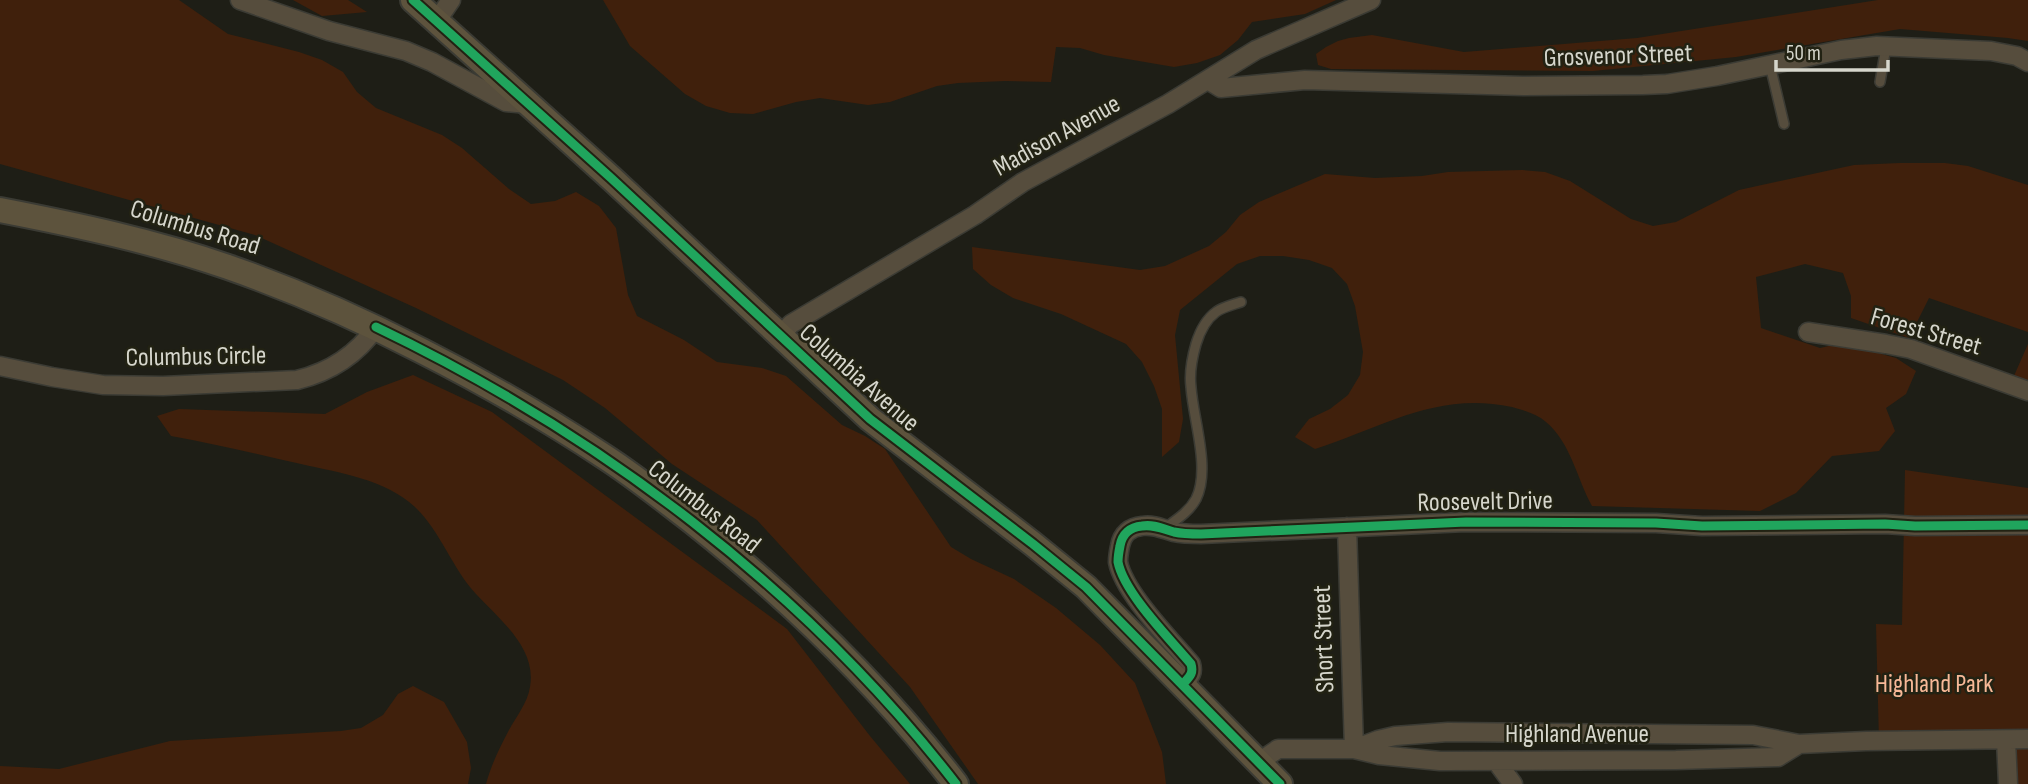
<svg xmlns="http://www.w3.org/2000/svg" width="2028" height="784" viewBox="0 0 2028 784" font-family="'Sofia Sans Condensed',sans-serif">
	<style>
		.green { fill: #40200c }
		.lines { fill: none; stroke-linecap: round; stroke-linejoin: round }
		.lane-casing { stroke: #3b3b34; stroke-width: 12 }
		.street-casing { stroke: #3b3b34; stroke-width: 21 }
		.secondary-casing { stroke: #3b3b34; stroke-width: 28 }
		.lane { stroke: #564d3d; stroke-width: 9 }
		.street { stroke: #564d3d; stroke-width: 18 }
		.secondary { stroke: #5d533d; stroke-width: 24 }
		.cycleway-casing { stroke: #222213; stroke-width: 13 }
		.cycleway { stroke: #20a55d; stroke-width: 9 }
		.labels { text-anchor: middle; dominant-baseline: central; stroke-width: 5; stroke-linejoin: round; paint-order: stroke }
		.street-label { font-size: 26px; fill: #d6d6cc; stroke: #222213 }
		.park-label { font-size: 26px; fill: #f7b897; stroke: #222213 }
	</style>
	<rect width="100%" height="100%" fill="#1e1e16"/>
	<path class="green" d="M0,0H179L228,34L299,52L322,60L343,72L357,92L376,108L442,135L462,148L509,189L531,204L555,201L576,192L599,206L616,228L628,295L637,316L684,340L717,362L762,368L786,376L842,425L865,436L885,449L951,547L971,559L1014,579L1056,608L1100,645L1135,683L1162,752L1166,784H978L910,687L757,520L672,464L605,408L563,380L416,308L255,235L0,164Z
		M293,0H348L367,12L322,16Z
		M603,0H1336L1305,14L1252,22L1238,40L1220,55L1197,63L1174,67L1104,55L1080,48L1056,47L1051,82L1005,81L958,83L937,86L890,102L868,105L820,98L796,102L753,114L730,113L706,106L685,94L630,46Z
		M1878,0H2028V41L2008,38L1900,29L1736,57L1593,71L1331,69L1318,65L1316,54L1326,47L1338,41L1349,38L1372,35L1464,52L1637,38Z
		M1900,163H1945L1968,166L2028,185V332L1929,298L1909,338L1851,318V296L1843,273L1805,264L1756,277L1761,328L1820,348L1842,343L1896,358L1916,371L1906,394L1886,408L1895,431L1879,451L1832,456L1796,493L1760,511L1592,506C1577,479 1571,443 1546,422C1537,414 1523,410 1512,407C1436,391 1384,427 1315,449L1295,437L1309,419L1330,409L1348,395L1360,375L1363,352L1355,306L1347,284L1332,268L1309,260L1283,256H1260L1237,264L1180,310L1175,335L1183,419L1179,442L1162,457V409L1154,386L1142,362L1126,344L1061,314L1013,298L991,285L973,269L972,247L1140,270L1165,266L1209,246L1226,232L1240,215L1259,202L1325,174L1375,178L1422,176L1448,172L1522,170L1545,172L1570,181L1631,219L1653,226L1676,222L1739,190L1854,165Z
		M2028,344V391L2010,385Z
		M413,375L492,412L787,629L870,736L910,784H486C491,765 500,747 509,730C516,717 528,702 530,687C537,648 500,620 476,594C452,568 441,532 415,507C385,479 340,473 301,464C258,454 215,444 171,436L157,416L179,409L325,414L367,392Z
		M1905,470L2028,488V784H2009L2005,740L1879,741L1876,624L1902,625Z
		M413,686L444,702L467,742L471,768L468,784H0V766L59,769L170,741L341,731L361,728L383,715L398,694Z"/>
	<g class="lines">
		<g class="lane-casing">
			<path id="lane" d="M1770,65L1784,124
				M1880,82L1886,47
				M1165,528C1176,520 1189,512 1196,499C1211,469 1193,419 1191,387C1189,372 1192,358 1196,344C1200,331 1205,320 1216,312C1223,307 1232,305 1241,302"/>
		</g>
		<g class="street-casing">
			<path id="street" d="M240,0L329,31L406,51L432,62L506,102L528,104
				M436,22L451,0
				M1208,80L1221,88L1305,80L1523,86L1643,85L1667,84L1717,76L1841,50L1877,46L1991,51L2017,56L2028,62
				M1808,332L1886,344L1911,349L2028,391
				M780,336L791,324L975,215L1023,182L1168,104L1256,50L1371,0
				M0,366L52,377L103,385L163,386L297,380C330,372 356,356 376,327
				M1347,527L1354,749
				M1183,684C1189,677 1194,674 1191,664C1170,639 1124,593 1118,562C1118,557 1119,551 1120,546C1122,534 1130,527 1142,526C1154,524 1163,529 1174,532C1183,534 1192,534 1201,534L1466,522L1656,523L1702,526L1885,524L1915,526L2028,525
				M2006,740L2008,784
				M1354,749L1378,740L1395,736L1448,732L1753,735L1799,744L1866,741L2028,739
				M1496,761L1513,784
				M1259,762L1278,749H1354L1379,755L1440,761L1676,760L1778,757L1799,744"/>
		</g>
		<g class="secondary-casing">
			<path id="secondary" d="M413,0L611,178L870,419L1033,544L1086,587L1280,784
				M0,210C77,225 153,241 228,267C294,290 360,319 422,351C485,383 546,418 605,457C636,477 664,500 693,522C790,599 880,686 956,784"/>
		</g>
		<use href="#lane" class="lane"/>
		<use href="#street" class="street"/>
		<use href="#secondary" class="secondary"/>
		<g class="cycleway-casing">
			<path id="cycleway" d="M413,0L611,178L870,419L1033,544L1086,587L1280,784
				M376,327C599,434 803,587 956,784
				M1183,684C1189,677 1194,674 1191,664C1170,639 1124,593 1118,562C1118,557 1119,551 1120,546C1122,534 1130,527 1142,526C1154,524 1163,529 1174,532C1183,534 1192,534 1201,534L1466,522L1656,523L1702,526L1885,524L1915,526L2028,525"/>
		</g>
		<use href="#cycleway" class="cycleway"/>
	</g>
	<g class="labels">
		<g class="street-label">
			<text transform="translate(1618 56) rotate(-2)">Grosvenor Street</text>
			<text transform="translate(1057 136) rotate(-29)">Madison Avenue</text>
			<text transform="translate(195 228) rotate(17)">Columbus Road</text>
			<text transform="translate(1926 332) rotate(16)">Forest Street</text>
			<text transform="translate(196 357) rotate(-1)">Columbus Circle</text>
			<text transform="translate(859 378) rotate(41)">Columbia Avenue</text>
			<text transform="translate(1485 502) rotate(-1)">Roosevelt Drive</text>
			<text transform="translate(704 507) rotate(38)">Columbus Road</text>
			<text transform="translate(1324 639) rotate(-92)">Short Street</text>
			<text x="1577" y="734">Highland Avenue</text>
		</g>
		<g class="park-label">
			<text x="1934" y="684">Highland Park</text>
		</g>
	</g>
	<path d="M1776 60v10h112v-10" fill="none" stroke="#d6d6cc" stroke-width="3.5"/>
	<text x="1786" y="60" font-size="21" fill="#d6d6cc" stroke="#222213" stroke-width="5" paint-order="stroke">50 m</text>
</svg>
